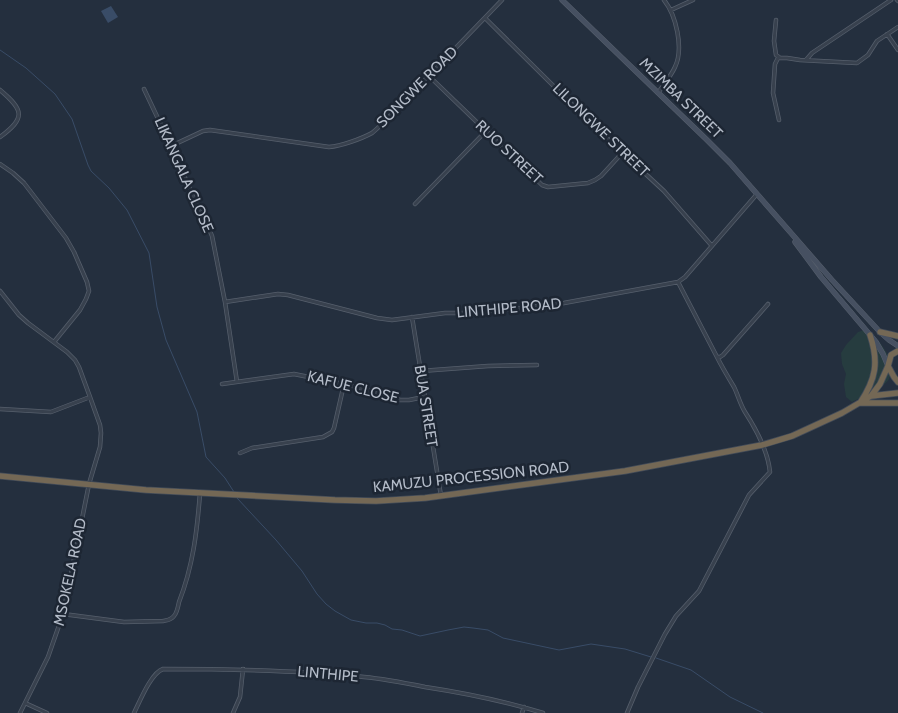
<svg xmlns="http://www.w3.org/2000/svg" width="898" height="713" viewBox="0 0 898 713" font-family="Cabin,sans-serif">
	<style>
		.green { fill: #263c3f }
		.water { fill: #394c67 }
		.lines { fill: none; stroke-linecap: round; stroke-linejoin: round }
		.stream { stroke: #394c67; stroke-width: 1 }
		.street-casing { stroke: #565f6c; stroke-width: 4.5 }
		.secondary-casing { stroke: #565f6c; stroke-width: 5.5 }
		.highway-casing { stroke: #434c59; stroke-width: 7 }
		.street { stroke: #38414e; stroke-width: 3 }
		.secondary { stroke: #465061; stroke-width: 4.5 }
		.highway { stroke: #746855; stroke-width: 5.5 }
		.labels { text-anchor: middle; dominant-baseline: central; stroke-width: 5; stroke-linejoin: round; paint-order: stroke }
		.street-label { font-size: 15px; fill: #b4bcc9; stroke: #1d2633 }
	</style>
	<rect width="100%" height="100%" fill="#242f3e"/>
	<path class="green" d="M867,329C879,341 898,360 889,379C884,388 861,397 852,402L846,397L844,384L846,374L842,364L841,353L846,345L858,332Z"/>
	<path class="water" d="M111,6L118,17L108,23L101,11Z"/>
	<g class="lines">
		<path class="stream" d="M0,50L26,68L55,94L72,119L88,165L91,171L109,188L127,210L149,253L157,307L166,340L197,412L206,457L225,478L234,492
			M237,498L276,540L302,571L317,594L326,604L335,611L351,620L366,623H377L385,625L392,629L402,630L420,636L448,630L464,627L473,628L488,630L503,638L559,650L591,644L625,649L651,657
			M656,658L691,670L730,697L763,713"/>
		<g class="street-casing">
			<path id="street" d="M897,0L898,1
				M671,10L693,0
				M485,18L596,128L664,191L712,246
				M776,20L774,41L776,55L779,57
				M887,34L898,50
				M806,60L812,53L891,0
				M429,76L542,185L548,187L588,183L595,180L601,176L623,152
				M144,89L171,146L200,212L207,224L212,236L225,302L237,382
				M0,90C24,110 26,118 0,137
				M658,93C664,84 671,76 675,67C684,48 676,15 664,0
				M779,120L773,93L775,64L778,58H787L800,60L857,63L868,55L877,41L898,27
				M171,146L203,131L210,130L329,147C341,146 361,139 372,133C377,129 382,124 387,119L502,0
				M0,164L13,173L24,183L66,238L74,252L87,282L89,291L86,299L80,310L54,342
				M415,204L486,131
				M678,282L717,357H720L723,355L768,304
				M0,291L19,315L28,323L67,352L75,360L79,367L90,397L100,425L101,433L100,447L89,484L63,614L48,657L20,713
				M225,302L278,294L288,295L377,318L392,320L445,313H467L523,308L564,303L678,282L685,277L757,194
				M412,317L441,496
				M421,371L488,366L537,365
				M222,384L294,374L353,386L400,400H409L424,397
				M0,409L51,412L90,397
				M240,453L252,448L323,437L332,432L334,428L344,384
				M63,614L124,622L163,621C168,620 171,620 174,616C177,613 178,607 179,602C193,566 197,532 200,493
				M25,703L47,713
				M134,713C140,701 151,673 163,669C231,669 297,670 364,677C385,679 405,683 425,687C465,693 504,701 543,713
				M233,713L240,697L243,669
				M522,713L524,707
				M627,713L638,687L665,634L676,616L699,591L749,495L770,472C768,451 756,429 745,412C740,404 738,395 734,387C728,377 722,367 717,357"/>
		</g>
		<g class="secondary-casing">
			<path id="secondary" d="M562,0L707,140L730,163L832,280L880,332L889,340L898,346
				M795,242L821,277L876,342L883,354L888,366"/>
		</g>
		<g class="highway-casing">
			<path id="highway" d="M880,332L898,336
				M870,335C879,362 876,379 860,403H898
				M898,351L891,355L888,366L894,377L898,382
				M871,396L898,393
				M0,476L146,490L335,500L376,501L425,498L625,471L762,445L792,436L816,425L842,413L871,396L880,384L888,366"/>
		</g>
		<use href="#street" class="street"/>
		<use href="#secondary" class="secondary"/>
		<use href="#highway" class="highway"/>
	</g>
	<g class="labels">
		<g class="street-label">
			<text transform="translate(417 87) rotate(-45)">SONGWE ROAD</text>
			<text transform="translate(681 98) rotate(44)">MZIMBA STREET</text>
			<text transform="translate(601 130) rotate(44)">LILONGWE STREET</text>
			<text transform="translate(509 152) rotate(43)">RUO STREET</text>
			<text transform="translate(184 175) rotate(66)">LIKANGALA CLOSE</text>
			<text transform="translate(509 308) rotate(-5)">LINTHIPE ROAD</text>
			<text transform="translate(353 387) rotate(14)">KAFUE CLOSE</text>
			<text transform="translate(426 406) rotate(81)">BUA STREET</text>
			<text transform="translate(471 477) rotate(-6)">KAMUZU PROCESSION ROAD</text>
			<text transform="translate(70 572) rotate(-78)">MSOKELA ROAD</text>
			<text transform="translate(328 674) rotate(5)">LINTHIPE</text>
		</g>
	</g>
</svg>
